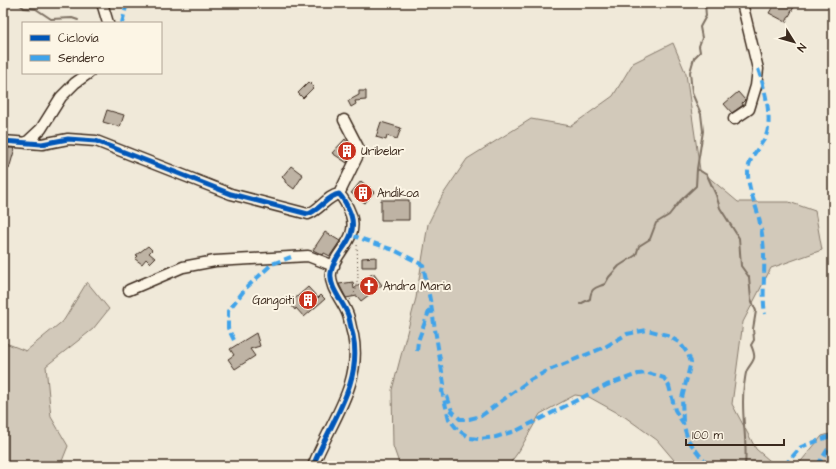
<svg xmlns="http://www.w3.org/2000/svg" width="836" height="469" viewBox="0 0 836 469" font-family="'Architects Daughter',sans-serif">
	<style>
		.green { fill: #d2c9ba; stroke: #867a6c }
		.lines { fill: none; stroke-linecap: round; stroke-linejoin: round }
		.stream { stroke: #7e7163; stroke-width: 2 }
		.building { fill: #beb3a4; stroke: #3b2a1e }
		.minor-casing { stroke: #3b2a1e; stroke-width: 13 }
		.path { stroke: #3b2a1e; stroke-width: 1; stroke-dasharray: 1 3; stroke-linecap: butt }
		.minor { stroke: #fcf5e5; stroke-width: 10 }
		.quiet { stroke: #3fa3ea; stroke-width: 4; stroke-dasharray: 8 4; stroke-linecap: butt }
		.cycleway-casing { stroke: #fcf5e5; stroke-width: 8 }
		.cycleway { stroke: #0057b8; stroke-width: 5 }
		.labels { text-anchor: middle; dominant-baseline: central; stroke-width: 4; stroke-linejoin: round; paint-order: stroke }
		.poi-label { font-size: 12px; fill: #3b2a1e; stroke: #fcf5e5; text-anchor: start }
	</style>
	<rect width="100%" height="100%" fill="#f0e9d9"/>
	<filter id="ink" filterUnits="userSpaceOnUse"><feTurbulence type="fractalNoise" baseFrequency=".025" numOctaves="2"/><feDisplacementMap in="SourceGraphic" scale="8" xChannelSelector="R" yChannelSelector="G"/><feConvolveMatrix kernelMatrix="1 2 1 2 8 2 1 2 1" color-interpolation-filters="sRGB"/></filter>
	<g filter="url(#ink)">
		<path class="green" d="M673,43L686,74L700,170L738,202H789L815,211L822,250L771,268L743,322L732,404L756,449L776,466H679L657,440L625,417L589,397L575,395L540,414L519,451L508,466H400L393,446L392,390L416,298L428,224L442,196L467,159L531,119L571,126L613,96L633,63Z
			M87,282L109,309L93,329L46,366L51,417L68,446L60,466H3V342L26,351L64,320Z
			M833,433V466H797L822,436Z"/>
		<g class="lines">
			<path class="stream" d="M18,3L24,8L36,9L51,19L72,18L78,20
				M705,3L706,16L700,27L702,38L699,46L700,52L694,58L690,72L692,93L701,114L703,131L697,169L707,175L716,195L720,208L739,238L741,266L749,277L751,299L756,311L753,329L754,340L751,345C757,359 754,359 747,370C745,374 745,381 744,385C740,413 748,439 745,466
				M580,304L590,299C591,287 596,288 605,284L609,277L619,266L636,255L639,246L650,239L656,223L669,215L680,201L696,186L697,169"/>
		</g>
		<path class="building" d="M775,3H796L786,22L769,13Z
			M309,82L314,87L303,98L298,93Z
			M359,91H366V100L355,101L356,104L351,107L348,101L359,95Z
			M738,92L745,100L742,103L743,105L732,113L724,104Z
			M107,110L124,115L120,127L103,122Z
			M381,122L401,128L397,139L387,136L386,140L376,137Z
			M345,139L350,146L349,147L353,151L347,163L332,153Z
			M3,148H15L9,169L3,167Z
			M291,166L303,175L294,189L285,182V180L282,177Z
			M361,181L374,192L365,203L351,193Z
			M381,200H409V220H381Z
			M325,232L340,241L330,256L324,253L323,255L313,250Z
			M148,246L152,250L149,253L155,258L150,263L146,259L142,264L135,259L138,256L136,255Z
			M376,257V267H362V258Z
			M373,273L382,285L361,301L357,296L346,298L339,284L353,282L354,289Z
			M308,287L318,298L321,295L325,299L304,317L296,308L295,310L291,305V302Z
			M256,333L260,346L250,349L255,356L235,369L228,359L234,355L230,349Z"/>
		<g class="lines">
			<g class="minor-casing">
				<path id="minor" d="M102,3L108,23
					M734,119L749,109L756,86L758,69L742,3
					M3,141L42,144L68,139L96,141L231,194L308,214C320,210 327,196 339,194C345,200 348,207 351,215C359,241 334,251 331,273C329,288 343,301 348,315C350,321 351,329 353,335C363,384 330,422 313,466
					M26,143L41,129L61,97L75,83L89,73
					M339,194L360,151L344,120
					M129,290L183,267L215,261L308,256L334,266"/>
			</g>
			<path class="path" d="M350,300L356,290V284L358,279L357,242"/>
			<use href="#minor" class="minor"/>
			<path class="quiet" d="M122,23L127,3
				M758,69C764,86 774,121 765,138C758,150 748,158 748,173C748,188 754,200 758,214C761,227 764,243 764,256C765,276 762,294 765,314
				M351,235L396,251L423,265L431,305L444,384L442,391L449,419L458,430L470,438L479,439L496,437L518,430L607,385L638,374L648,373L664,378L669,386L675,410L683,423L688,440L708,466
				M234,340L228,328V311L246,288L272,264L291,257
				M417,351L418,341L431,306
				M447,396L452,411L460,419H469L481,416L530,380L547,371L605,347L627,334L647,330L667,335L680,343L688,354L691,362L682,398L683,422
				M784,466L801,447L833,435
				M817,466L828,449L833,445"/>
			<g class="cycleway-casing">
				<path id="cycleway" d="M3,141L42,144L68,139L96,141L231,194L308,214C320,210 327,196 339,194C345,200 348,207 351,215C359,241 334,251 331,273C329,288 343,301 348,315C350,321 351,329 353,335C363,384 330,422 313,466"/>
			</g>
			<use href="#cycleway" class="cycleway"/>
		</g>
	</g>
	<defs>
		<g id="building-disc" transform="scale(1)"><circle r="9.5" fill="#c8321e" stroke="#fcf5e5"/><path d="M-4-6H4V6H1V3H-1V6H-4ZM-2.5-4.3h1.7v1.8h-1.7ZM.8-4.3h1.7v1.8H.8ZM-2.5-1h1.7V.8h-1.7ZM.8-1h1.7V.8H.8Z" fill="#fff"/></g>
		<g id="church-disc" transform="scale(1)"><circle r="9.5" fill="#c8321e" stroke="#fcf5e5"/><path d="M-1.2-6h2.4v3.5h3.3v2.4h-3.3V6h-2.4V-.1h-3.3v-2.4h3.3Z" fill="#fff"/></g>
	</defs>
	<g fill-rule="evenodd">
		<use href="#building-disc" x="347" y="151"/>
		<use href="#building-disc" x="363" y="193"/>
		<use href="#church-disc" x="369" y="286"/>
		<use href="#building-disc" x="308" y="300"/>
	</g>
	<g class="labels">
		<g class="poi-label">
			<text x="361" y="151">Uribelar</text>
			<text x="377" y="193">Andikoa</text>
			<text x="383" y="286">Andra Maria</text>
			<text x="294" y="300" text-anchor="end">Gangoiti</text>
		</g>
	</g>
	<rect width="836" height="469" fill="none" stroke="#fcf5e5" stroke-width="16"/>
	<rect x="8" y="8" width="820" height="453" fill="none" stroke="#3b2a1e" stroke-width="1.5" filter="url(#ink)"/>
	<rect x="22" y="22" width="140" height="52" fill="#fcf5e5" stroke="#afa495"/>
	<rect x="30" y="35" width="20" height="6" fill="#0057b8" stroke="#afa495"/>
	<text x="58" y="42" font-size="12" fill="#3b2a1e">Ciclovía</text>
	<rect x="30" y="55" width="20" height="6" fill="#3fa3ea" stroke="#afa495"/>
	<text x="58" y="62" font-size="12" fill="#3b2a1e">Sendero</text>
	<g transform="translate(794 42) rotate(127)" stroke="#fcf5e5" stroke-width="3" paint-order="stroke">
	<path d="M0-3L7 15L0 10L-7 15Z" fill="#3b2a1e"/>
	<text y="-6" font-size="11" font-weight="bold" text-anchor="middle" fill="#3b2a1e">N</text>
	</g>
	<path d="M686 439v6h98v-6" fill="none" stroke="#3b2a1e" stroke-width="2"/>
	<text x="692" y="439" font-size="12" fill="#3b2a1e" stroke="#fcf5e5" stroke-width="3" paint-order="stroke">100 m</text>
</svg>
